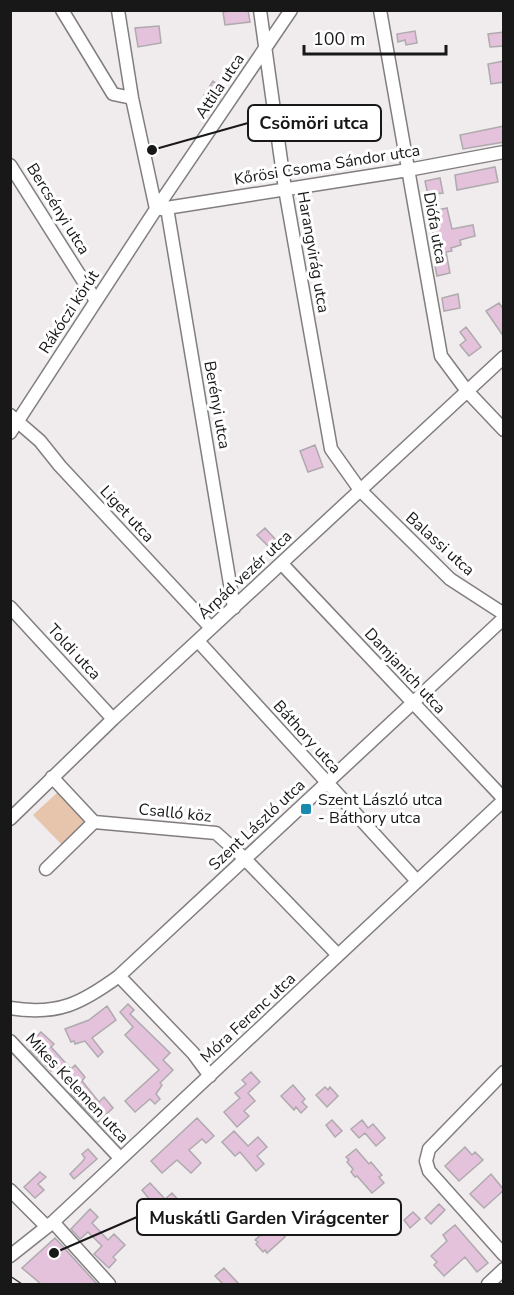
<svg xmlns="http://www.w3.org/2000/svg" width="514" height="1295" viewBox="0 0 514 1295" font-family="'Nunito Sans',sans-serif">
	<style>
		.green { fill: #e7c4ac }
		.building { fill: #e4c2dc; stroke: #aeaaad; stroke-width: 1.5 }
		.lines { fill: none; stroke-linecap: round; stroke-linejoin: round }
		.minor-casing { stroke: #827e7f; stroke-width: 15 }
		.minor { stroke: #fff; stroke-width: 12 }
		.tram { stroke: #353334; stroke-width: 1.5 }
		.poi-dot { fill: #168baf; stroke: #fff; stroke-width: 2 }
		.labels { text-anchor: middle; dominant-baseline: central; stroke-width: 6; stroke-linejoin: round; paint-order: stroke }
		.street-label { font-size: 16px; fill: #191818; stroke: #fff }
		.poi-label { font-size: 16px; fill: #191818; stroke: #fff; text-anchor: start }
		.leader { fill: none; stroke: #191818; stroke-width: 2 }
		.callout-dot { fill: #191818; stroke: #fff; stroke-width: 2 }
		.callout { fill: #fff; stroke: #191818; stroke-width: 2 }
		.callout-label { font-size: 18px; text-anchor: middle; font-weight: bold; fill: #191818 }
	</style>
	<rect width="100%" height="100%" fill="#f0ebed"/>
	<path class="green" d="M58,792L86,821L62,845L33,815Z"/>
	<path class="building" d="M235,10H248L250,22L225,25L223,12Z
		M159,26L161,43L138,47L135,28Z
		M415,31L417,43L406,45L405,40L398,42L397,34Z
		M504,32V46L490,47L488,34Z
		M504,61V82L491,84L488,64Z
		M213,81L225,91L217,104L204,95Z
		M504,126V142L463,149L460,135Z
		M495,167L498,182L457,190L455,175Z
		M440,178L443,193L428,195L425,181Z
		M447,208L452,229L473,225L475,236L460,240L461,245L451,248L452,251L446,252L450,273L437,276L434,261L438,260L429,212Z
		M458,294L460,308L444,311L442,298Z
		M499,303L504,310V337L486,311Z
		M466,327L481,347L469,356L460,345L466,340L460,332Z
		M315,445L323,467L308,472L300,451Z
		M265,528L276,540L269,547L257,535Z
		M128,1004L134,1010L130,1014L170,1053L163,1060L173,1070L160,1083L162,1085L156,1094L160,1099L155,1104L150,1099L135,1112L125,1101L159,1070L125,1035L133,1027L120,1012Z
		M107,1006L116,1020L92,1038L103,1052L98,1057L85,1041L75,1044L74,1041L71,1042L65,1029L89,1020Z
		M41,1032L54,1044L51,1047L71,1069L75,1065L85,1077L82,1081L99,1102L104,1097L113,1108L98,1122L71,1094L77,1089L56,1067L51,1071L30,1050L34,1047L30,1043Z
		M251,1072L260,1082L248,1093L255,1101L244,1111L249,1116L237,1127L224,1112L240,1098L235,1093L246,1084L242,1080Z
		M293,1085L305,1099L302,1102L307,1107L301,1113L296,1107L294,1110L281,1096Z
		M325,1087L328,1090L330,1087L338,1096L327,1107L316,1095Z
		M197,1118L214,1136L206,1143L202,1139L189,1150L201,1163L191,1173L177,1160L162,1173L151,1161Z
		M332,1120L342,1131L335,1137L326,1125Z
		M362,1120L368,1128L373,1124L385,1138L376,1146L365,1133L359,1138L351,1129Z
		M234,1131L248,1146L258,1137L267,1147L257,1156L264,1164L256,1171L240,1152L235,1156L222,1142Z
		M465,1147L472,1155L475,1152L483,1160L459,1181L445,1166Z
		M88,1149L97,1159L74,1179L70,1174L82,1162L85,1158L82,1154Z
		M356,1149L369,1164L371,1162L382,1175L379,1177L384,1183L372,1193L357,1176L355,1177L351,1172L353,1169L347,1162L349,1160L346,1157Z
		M40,1172L46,1177L38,1184L44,1190L35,1198L24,1187Z
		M491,1174L504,1190L484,1208L470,1194Z
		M150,1183L165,1199L172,1193L183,1205L166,1220L142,1190Z
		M439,1204L445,1210L431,1224L425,1218Z
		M90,1209L98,1217L92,1223L108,1240L114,1234L125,1245L113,1257L116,1260L109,1268L94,1254L102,1246L88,1232L80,1239L71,1229Z
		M413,1212L420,1219L410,1228L404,1220Z
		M455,1225L488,1263L477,1272L465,1257L444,1276L434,1265L437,1262L431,1256L447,1241L443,1235Z
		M275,1226L285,1237L267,1253L265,1250L263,1252L256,1244L258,1242L255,1240L269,1228L270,1230Z
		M55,1238L97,1284H41L22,1268Z
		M224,1268L239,1284H223L215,1276Z"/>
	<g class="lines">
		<g class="minor-casing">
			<path id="minor" d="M62,10L113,94L132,98
				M118,10L132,98L156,209
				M260,10L285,189L331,449L360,490L450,579L504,614
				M380,10L441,356L467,391L504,430
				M10,165L96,301
				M167,208L234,608
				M160,209L408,170L504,152
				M10,415L40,441L60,466L211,628
				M10,433L156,209L291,10
				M282,564L504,799
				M10,607L113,719
				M198,641L417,881
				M52,777L94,822L216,833L244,858L338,955
				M10,819L113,719L504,357
				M46,869L94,822
				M119,976L193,1053L210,1076
				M10,1008C58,1016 82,1003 119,976L504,618
				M10,1041L120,1158
				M504,1072L429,1149L426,1161L429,1171L504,1255
				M10,1190L47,1227
				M53,1222L109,1284
				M10,1256L53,1222L504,800
				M488,1284L504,1269"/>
		</g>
		<use href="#minor" class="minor"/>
		<path class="tram" d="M10,1276L22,1284"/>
	</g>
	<rect class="poi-dot" x="300" y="803" width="12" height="12" rx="3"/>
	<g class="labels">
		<g class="street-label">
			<text transform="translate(220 86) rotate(-56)">Attila utca</text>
			<text transform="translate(327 165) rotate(-9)">Kőrösi Csoma Sándor utca</text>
			<text transform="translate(58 209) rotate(58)">Bercsényi utca</text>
			<text transform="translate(435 228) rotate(80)">Diófa utca</text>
			<text transform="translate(313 252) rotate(80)">Harangvirág utca</text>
			<text transform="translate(69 312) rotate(-57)">Rákóczi körút</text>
			<text transform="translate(217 405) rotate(80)">Berényi utca</text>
			<text transform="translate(127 514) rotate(47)">Liget utca</text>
			<text transform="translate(440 544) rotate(42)">Balassi utca</text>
			<text transform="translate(245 575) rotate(-43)">Árpád vezér utca</text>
			<text transform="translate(74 652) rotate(47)">Toldi utca</text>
			<text transform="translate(405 671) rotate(47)">Damjanich utca</text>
			<text transform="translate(307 737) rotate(48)">Báthory utca</text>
			<text transform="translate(175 813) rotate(6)">Csalló köz</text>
			<text transform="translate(257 825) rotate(-43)">Szent László utca</text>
			<text transform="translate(248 1018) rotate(-43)">Móra Ferenc utca</text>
			<text transform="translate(77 1088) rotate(47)">Mikes Kelemen utca</text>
		</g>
		<g class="poi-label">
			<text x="318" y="800">Szent László utca<tspan x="318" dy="18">- Báthory utca</tspan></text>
		</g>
	</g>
	<path class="leader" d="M152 150L248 123M54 1253L137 1217"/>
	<g class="callout-dot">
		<circle cx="152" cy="150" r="6"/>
		<circle cx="54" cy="1253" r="6"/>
	</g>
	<g class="callout">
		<rect x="248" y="105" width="133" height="36" rx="6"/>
		<rect x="137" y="1199" width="264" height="36" rx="6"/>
	</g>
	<g class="callout-label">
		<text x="314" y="129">Csömöri utca</text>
		<text x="269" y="1224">Muskátli Garden Virágcenter</text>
	</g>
	<rect width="514" height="1295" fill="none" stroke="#191818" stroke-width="24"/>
	<path d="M304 45v9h142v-9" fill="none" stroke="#191818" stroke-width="3"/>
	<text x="313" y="45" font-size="18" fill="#191818" stroke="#ffffff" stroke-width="4.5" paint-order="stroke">100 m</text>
</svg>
